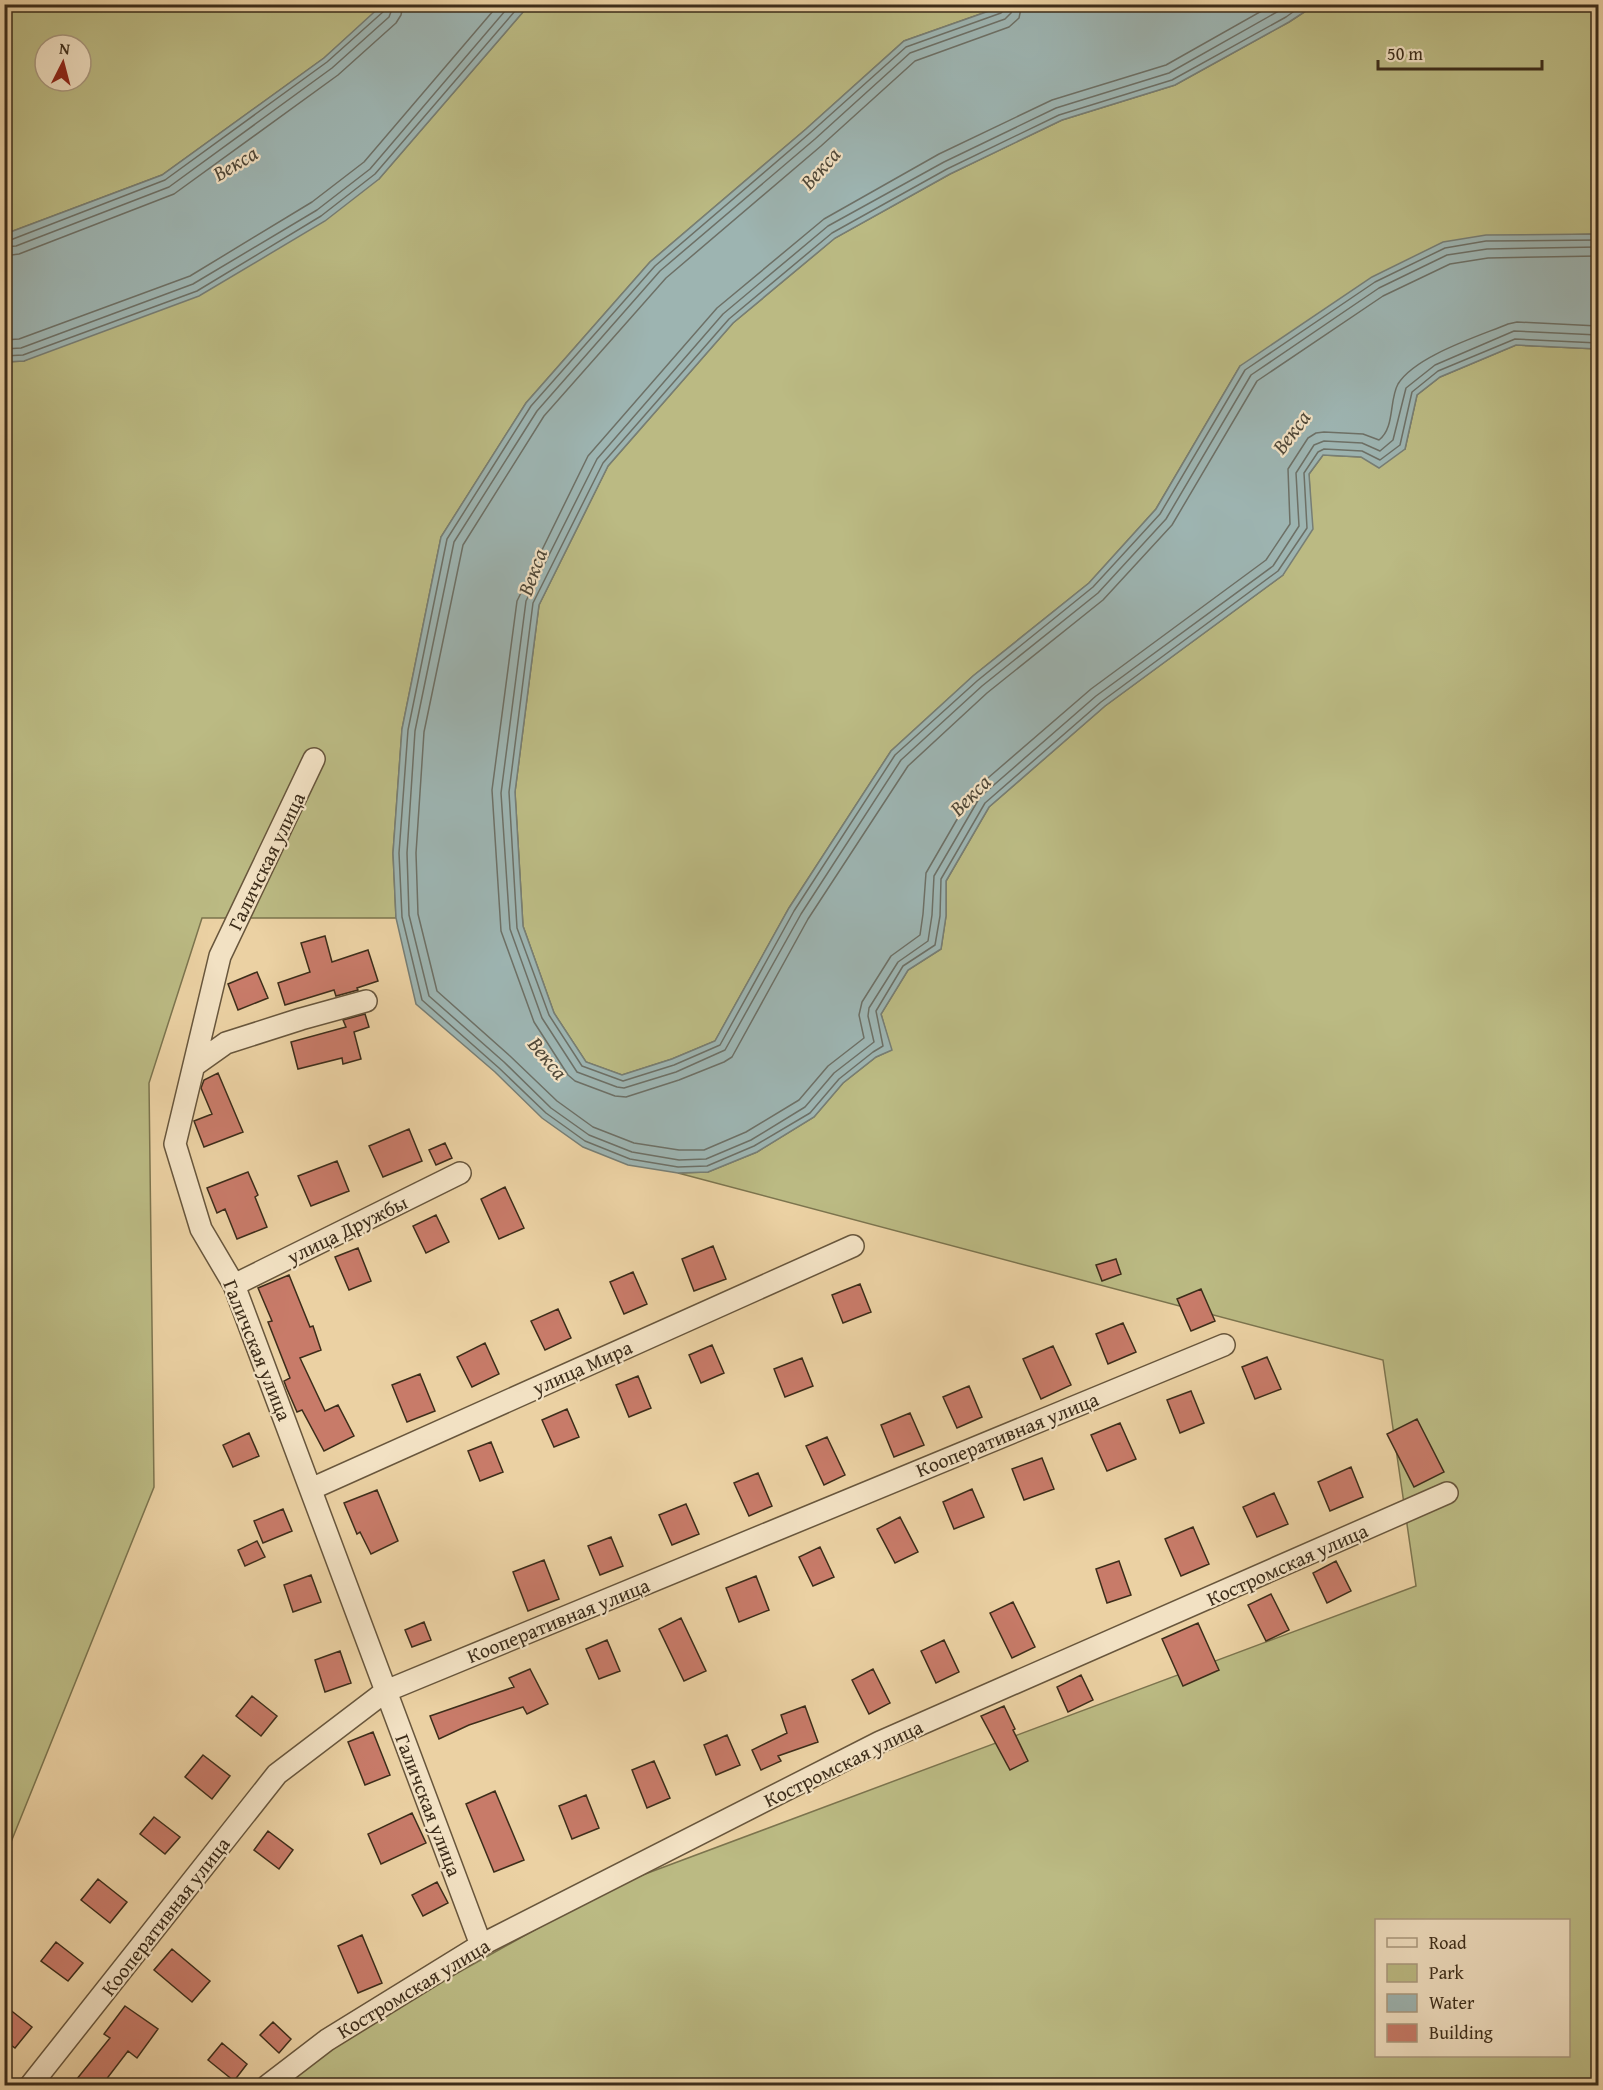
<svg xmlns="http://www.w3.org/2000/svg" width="1603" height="2090" viewBox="0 0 1603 2090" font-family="'Gentium Book Plus',serif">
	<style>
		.green { fill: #bbba83; stroke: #7c744e; stroke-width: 1.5; fill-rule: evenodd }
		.water { fill: #9db4b1; stroke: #777e75; stroke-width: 1.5 }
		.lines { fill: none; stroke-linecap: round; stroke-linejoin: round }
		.shore { stroke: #6d7066; stroke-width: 1.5 }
		.building { fill: #c87b69; stroke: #3d2d1a; stroke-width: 1.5 }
		.minor-casing { stroke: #68563c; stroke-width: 24 }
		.minor { stroke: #f2e1c3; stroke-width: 21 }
		.labels { text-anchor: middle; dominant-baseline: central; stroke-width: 4.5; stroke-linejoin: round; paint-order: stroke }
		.street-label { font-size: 20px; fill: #3d2d1a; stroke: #f2e1c3 }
		.water-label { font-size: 21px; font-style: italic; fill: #504838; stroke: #f2e1c3 }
	</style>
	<rect width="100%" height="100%" fill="#ebd1a3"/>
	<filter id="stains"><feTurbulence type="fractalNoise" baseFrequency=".00333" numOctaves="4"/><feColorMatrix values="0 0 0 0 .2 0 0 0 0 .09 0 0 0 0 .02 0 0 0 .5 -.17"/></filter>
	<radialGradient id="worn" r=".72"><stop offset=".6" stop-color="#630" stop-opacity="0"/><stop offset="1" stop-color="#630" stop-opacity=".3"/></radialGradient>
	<path class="green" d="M4,5H383L324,58L162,175L5,234ZM45,45H81V81H45Z
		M529,5H1006L904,41L806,129L650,262L526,403L441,537L402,729L393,853L396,918H202L149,1083L154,1487L5,1857V362L24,361L379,179Z
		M1315,5H1598V234L1530,236L1240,366L1156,509L1089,583L973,676L891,751L789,908L715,1041L672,1059L622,1075L586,1062L554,1013L523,926L515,792L539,605L608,466L733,323L835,238L950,174L1062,120L1175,85L1289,22Z
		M1516,345L1598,349V2085L280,2086L299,2062L613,1886L1416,1586L1383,1360L678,1173L708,1172L757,1152L814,1117L843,1083L876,1057L891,1050L881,1014L908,970L941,949L946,916V881L989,807L1105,706L1283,575L1310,498L1309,474L1323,455L1361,457L1405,449L1417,395L1440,377ZM1376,1920H1568V2056H1376Z"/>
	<path class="water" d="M383,4L529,5L379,179L325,221L199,296L24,361L5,362V234L162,175L324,58Z
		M1006,5H1315L1289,22L1175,85L1062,120L950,174L835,238L733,323L608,466L539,605L515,792L523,926L554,1013L586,1062L622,1075L672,1059L715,1041L789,908L891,751L973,676L1089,583L1156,509L1240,366L1372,277L1443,242L1486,235L1598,234V349L1516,345L1440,377L1417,395L1405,449L1379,468L1361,457L1323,455L1309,474L1313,529L1283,575L1105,706L989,807L946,881V916L941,949L908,970L881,1014L892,1050L876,1057L843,1083L814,1117L757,1152L708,1172L678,1173L628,1165L583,1147L542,1118L495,1072L416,1004L396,918L393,853L402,729L441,537L526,403L650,262L806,129L904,41Z"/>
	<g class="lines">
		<path class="shore" d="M1005,4L1004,10L1001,13L906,47L810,133L655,266L531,406L447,539L408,730L399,853L402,917L422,1000L499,1068L546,1113L585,1141L630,1159L678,1167L707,1166L754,1146L810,1113L839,1079L873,1052L883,1046L876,1011L903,966L935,945L940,916L941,879L985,803L1101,702L1278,571L1307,528L1304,473L1318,452L1324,449L1362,451L1380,460L1400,445L1412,392L1438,371L1515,339L1598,343
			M1013,4L1011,13L1005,19L910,53L815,139L660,271L537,411L454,542L415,731L407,853L409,915L429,996L504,1062L551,1108L589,1135L632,1152L679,1160L706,1159L751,1140L805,1107L834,1073L874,1042L868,1016L869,1008L898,962L928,941L932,915L934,876L980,797L1096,696L1273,566L1299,526L1296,473L1314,445L1324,441L1362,443L1380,451L1393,440L1406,388L1435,365L1514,331L1598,335
			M1022,4L1019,18L1009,27L915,61L821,146L666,278L544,416L463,545L424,732L416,853L418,914L437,991L510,1056L557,1101L593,1127L634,1143L679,1150H704L746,1132L799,1100L828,1066L864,1038L859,1015L862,1002L891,956L920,935L923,914L926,873L974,790L1091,689L1266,560L1290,524L1288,469L1308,438L1316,433L1324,432L1363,434L1379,440C1395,428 1389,400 1398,384C1415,356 1479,336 1508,324L1517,322L1598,326
			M1274,4L1166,65L1052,100L939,154L824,219L717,308L588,456L517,601L492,790L501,931L534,1022L568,1075L575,1081L615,1096L626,1097L679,1080L724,1062L732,1057L808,919L908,766L987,693L1103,600L1172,525L1257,381L1383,296L1450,264L1488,258L1598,256
			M1291,4L1169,73L1056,108L944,162L828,226L723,314L597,459L526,601L501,793L510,929L542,1018L577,1072L617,1087L624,1088L676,1072L725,1050L801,914L901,760L982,686L1098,593L1166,519L1251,375L1379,288L1447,255L1487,249L1598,247
			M1304,4L1286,17L1172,80L1059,115L947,169L832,233L729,319L603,463L533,603L509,792L517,928L549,1015L582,1066L623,1081L674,1065L720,1045L794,911L895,755L977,681L1093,587L1160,514L1245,370L1375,282L1445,248L1486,241L1598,240
			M4,240L13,239L165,180L327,62L384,11L386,4
			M4,247L16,246L169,187L332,68L389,17L394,4
			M4,256L19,254L174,194L338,75L396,23L401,15L403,4
			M4,340L19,339L190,276L312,202L364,162L499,4
			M4,349L21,348L193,284L317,210L370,169L511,4
			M4,356L23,355L197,291L321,216L375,174L521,4"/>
	</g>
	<path class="building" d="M325,936L332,962L368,950L378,981L357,988L358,990L336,996L334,990L285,1005L278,983L310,972L301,943Z
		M257,972L268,998L238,1010L228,984Z
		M365,1014L369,1027L354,1032L361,1059L343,1064L342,1058L298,1069L291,1042L346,1027L343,1020Z
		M218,1073L243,1132L204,1147L194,1121L212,1114L201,1088L204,1080Z
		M409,1129L422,1161L383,1177L369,1146Z
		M445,1143L452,1158L436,1165L429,1150Z
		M337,1161L349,1191L311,1206L298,1176Z
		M248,1172L258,1195L255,1197L267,1227L237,1239L225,1209L217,1213L207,1188Z
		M505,1187L524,1228L499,1239L481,1199Z
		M436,1215L449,1242L426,1253L413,1226Z
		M713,1246L726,1279L694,1291L682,1259Z
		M358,1248L371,1281L349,1290L335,1257Z
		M1116,1259L1121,1274L1102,1281L1096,1265Z
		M633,1272L647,1304L624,1314L610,1282Z
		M289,1275L310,1327L313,1326L321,1350L300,1358L325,1411L338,1405L354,1436L324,1451L302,1410L297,1412L287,1389L284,1381L290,1378L268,1322L272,1321L258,1288Z
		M860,1284L871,1312L843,1323L832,1295Z
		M1201,1289L1215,1321L1191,1331L1177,1299Z
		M558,1309L571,1338L545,1350L531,1321Z
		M1123,1323L1136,1352L1108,1364L1096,1334Z
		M485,1343L499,1374L472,1387L457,1357Z
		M712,1345L724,1373L701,1383L689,1355Z
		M1053,1346L1071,1385L1041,1399L1023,1359Z
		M1267,1357L1281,1389L1255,1399L1242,1367Z
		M802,1358L813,1386L785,1397L774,1369Z
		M420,1374L435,1411L407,1422L392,1385Z
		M638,1376L651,1408L629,1417L616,1385Z
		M969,1386L982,1417L957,1428L943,1397Z
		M1191,1391L1204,1423L1180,1433L1167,1400Z
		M567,1409L579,1437L554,1447L542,1420Z
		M910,1413L924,1445L894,1457L881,1425Z
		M1417,1419L1444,1472L1414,1487L1387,1434Z
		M1120,1423L1136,1459L1107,1471L1091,1435Z
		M249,1433L259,1456L233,1467L223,1445Z
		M827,1437L845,1475L824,1485L806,1446Z
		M491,1442L503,1472L480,1481L468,1451Z
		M1042,1458L1054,1489L1024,1500L1012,1469Z
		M1351,1467L1363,1497L1330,1511L1318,1482Z
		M758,1473L772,1506L749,1516L734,1483Z
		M972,1489L984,1517L954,1529L943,1502Z
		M377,1490L398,1541L371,1554L360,1532L357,1534L344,1503Z
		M1274,1493L1288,1524L1257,1537L1243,1507Z
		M686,1504L699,1534L672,1545L659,1515Z
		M283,1509L292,1531L263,1543L254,1521Z
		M900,1517L918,1552L895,1563L877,1529Z
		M1193,1527L1209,1564L1181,1576L1165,1539Z
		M611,1537L623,1566L600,1575L588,1546Z
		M257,1541L265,1557L245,1566L238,1550Z
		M820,1547L834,1577L813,1586L799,1557Z
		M544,1560L559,1599L528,1611L513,1572Z
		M1119,1561L1131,1595L1107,1603L1096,1569Z
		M1336,1561L1351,1591L1327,1603L1313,1573Z
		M311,1575L321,1602L293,1612L284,1585Z
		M756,1576L769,1610L739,1622L726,1588Z
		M1271,1594L1289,1630L1266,1641L1248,1605Z
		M1013,1602L1035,1647L1012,1658L990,1613Z
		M681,1618L706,1671L684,1681L659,1629Z
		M424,1622L431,1640L412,1647L405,1630Z
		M1198,1623L1219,1670L1183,1686L1162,1639Z
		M607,1640L620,1671L599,1679L586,1649Z
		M944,1640L959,1672L936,1683L921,1651Z
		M340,1651L351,1683L325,1692L315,1660Z
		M530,1669L548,1704L527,1714L523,1707L469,1725L439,1739L430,1716L514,1687L509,1678Z
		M873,1669L890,1703L869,1714L852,1680Z
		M1081,1675L1093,1700L1068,1712L1057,1687Z
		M252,1696L277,1716L261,1736L236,1716Z
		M805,1706L818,1742L778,1756L781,1761L761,1770L752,1750L787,1733L781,1715Z
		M1004,1706L1015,1729L1013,1730L1028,1761L1010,1770L981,1716Z
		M373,1732L390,1775L365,1785L348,1742Z
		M727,1735L740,1765L716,1775L704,1745Z
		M203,1755L230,1776L212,1799L185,1777Z
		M654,1761L670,1798L647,1808L632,1770Z
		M495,1791L524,1860L494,1872L466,1804Z
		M586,1795L599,1828L572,1839L559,1806Z
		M412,1813L426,1843L381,1864L368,1834Z
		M154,1817L180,1837L165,1854L140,1834Z
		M268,1831L293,1850L279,1869L254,1850Z
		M98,1879L127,1902L110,1923L81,1900Z
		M437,1882L448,1903L423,1916L412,1895Z
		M362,1935L382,1983L358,1993L338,1946Z
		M56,1942L83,1963L68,1981L41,1961Z
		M172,1949L210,1981L192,2002L154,1970Z
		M4,2005L32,2027L15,2048L4,2040Z
		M125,2006L158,2029L137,2058L128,2051L102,2085H72L110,2038L104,2034Z
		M273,2022L291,2039L279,2053L260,2035Z
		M222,2043L247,2064L234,2081L208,2060Z"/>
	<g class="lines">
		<g class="minor-casing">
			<path id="minor" d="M314,759L220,956L175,1144L201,1229L234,1285L481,1945
				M195,1065L226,1043L301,1019L366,1001
				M234,1285L460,1173
				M311,1489L853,1246
				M30,2086L277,1774L386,1691L1224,1345
				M267,2086L327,2040L481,1945L880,1742L1447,1493"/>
		</g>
		<use href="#minor" class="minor"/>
	</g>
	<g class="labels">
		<g class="street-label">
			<text transform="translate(266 861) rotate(-64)">Галичская улица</text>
			<text transform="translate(347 1229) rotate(-26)">улица Дружбы</text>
			<text transform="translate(258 1350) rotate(68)">Галичская улица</text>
			<text transform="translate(582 1367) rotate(-24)">улица Мира</text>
			<text transform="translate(1007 1434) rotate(-22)">Кооперативная улица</text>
			<text transform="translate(1287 1564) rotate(-24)">Костромская улица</text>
			<text transform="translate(558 1620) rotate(-22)">Кооперативная улица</text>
			<text transform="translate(843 1763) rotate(-26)">Костромская улица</text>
			<text transform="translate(429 1805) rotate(69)">Галичская улица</text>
			<text transform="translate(165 1916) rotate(-52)">Кооперативная улица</text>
			<text transform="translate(413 1988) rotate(-31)">Костромская улица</text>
		</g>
		<g class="water-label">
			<text transform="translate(235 163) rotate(-31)">Векса</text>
			<text transform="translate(820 168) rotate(-48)">Векса</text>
			<text transform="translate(1291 432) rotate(-53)">Векса</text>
			<text transform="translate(532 572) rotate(-70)">Векса</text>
			<text transform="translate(970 795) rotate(-45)">Векса</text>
			<text transform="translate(548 1058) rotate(50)">Векса</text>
		</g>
	</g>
	<rect width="1603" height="2090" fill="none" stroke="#ebd1a3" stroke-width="24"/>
	<rect x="6" y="6" width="1591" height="2078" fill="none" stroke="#3d2d1a" stroke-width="3"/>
	<rect x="12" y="12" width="1579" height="2066" fill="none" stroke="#3d2d1a" stroke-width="1.5"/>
	<rect x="1375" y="1919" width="195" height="138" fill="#f2e1c3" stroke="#aa997f" stroke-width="1.5"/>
	<rect x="1387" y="1938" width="30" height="9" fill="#f2e1c3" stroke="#aa997f" stroke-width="1.5"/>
	<text x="1429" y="1949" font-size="18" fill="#3d2d1a">Road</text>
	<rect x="1387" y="1964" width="30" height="18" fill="#bbba83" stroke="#aa997f" stroke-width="1.5"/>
	<text x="1429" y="1979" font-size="18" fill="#3d2d1a">Park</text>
	<rect x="1387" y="1994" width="30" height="18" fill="#9db4b1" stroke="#aa997f" stroke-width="1.5"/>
	<text x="1429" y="2009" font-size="18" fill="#3d2d1a">Water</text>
	<rect x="1387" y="2024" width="30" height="18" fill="#c87b69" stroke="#aa997f" stroke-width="1.5"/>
	<text x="1429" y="2039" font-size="18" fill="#3d2d1a">Building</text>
	<g transform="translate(63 63) rotate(6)"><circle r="28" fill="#f2e1c3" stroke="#aa997f" stroke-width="1.5"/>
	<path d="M0-4.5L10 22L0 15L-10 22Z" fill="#8f2418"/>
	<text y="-9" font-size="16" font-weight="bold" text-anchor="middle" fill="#3d2d1a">N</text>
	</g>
	<path d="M1378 60v9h164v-9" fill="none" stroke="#3d2d1a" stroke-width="3"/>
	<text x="1387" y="60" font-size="18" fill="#3d2d1a" stroke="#f2e1c3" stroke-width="4.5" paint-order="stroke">50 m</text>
	<rect width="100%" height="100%" filter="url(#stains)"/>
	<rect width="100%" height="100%" fill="url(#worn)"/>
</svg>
